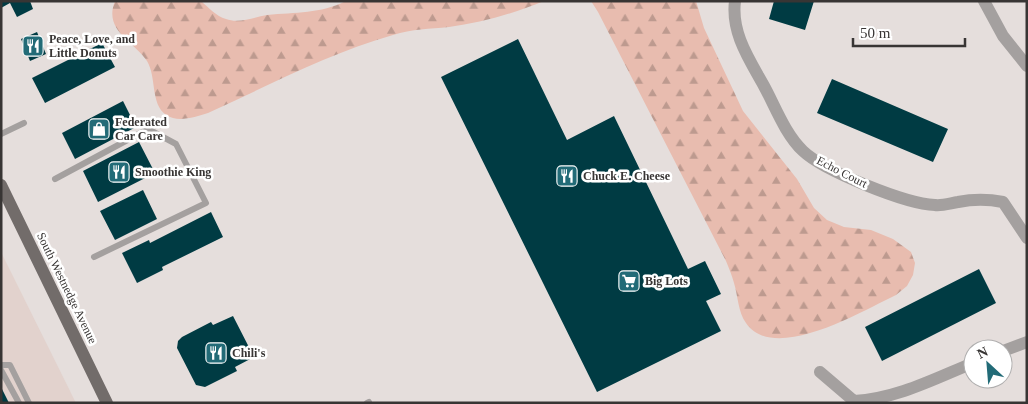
<svg xmlns="http://www.w3.org/2000/svg" width="1028" height="404" viewBox="0 0 1028 404" font-family="'Times New Roman',serif">
	<style>
		.built { fill: #e2d2cd }
		.forest { fill: url(#forest-firs) }
		.building { fill: #003b43 }
		.lines { fill: none; stroke-linecap: round; stroke-linejoin: round }
		.lane { stroke: #a4a09f; stroke-width: 6 }
		.street { stroke: #a4a09f; stroke-width: 12 }
		.primary { stroke: #726c6a; stroke-width: 12 }
		.labels { text-anchor: middle; dominant-baseline: central; stroke-width: 5; stroke-linejoin: round; paint-order: stroke }
		.poi-label { font-size: 12px; font-weight: bold; fill: #383534; stroke: #fff; text-anchor: start }
		.street-label { font-size: 12px; fill: #383534; stroke: #fff }
	</style>
	<defs>
		<pattern id="forest-firs" width="22" height="20" patternUnits="userSpaceOnUse" patternTransform="scale(1.25)"><rect width="22" height="20" fill="#e8bcaf"/><path d="M5 1l3.5 6h-7zM16 11l3.5 6h-7z" fill="#bd9a8f"/></pattern>
	</defs>
	<rect width="100%" height="100%" fill="#e5dedc"/>
	<path class="built" d="M1,252L76,403H1Z"/>
	<path class="forest" d="M115,1H201C209,8 216,16 226,19C239,24 254,17 267,15C296,12 320,14 346,1H544C515,13 481,23 449,27C430,29 412,29 393,35C329,53 268,86 208,113C195,117 178,123 166,115C150,103 157,78 147,61C134,41 103,31 115,1Z
		M591,1H696L704,28L743,111L797,179L814,208L827,220L844,227L871,230L893,239L911,252L915,263L913,275L907,286L896,295C862,311 774,364 746,323C738,312 738,296 734,283C732,276 729,268 726,261L598,12Z"/>
	<path class="building" d="M1,1H30L33,9L17,17L10,3L1,8Z
		M774,1H814L805,30L769,19Z
		M37,32L46,54L30,61L21,39Z
		M518,39L567,140L614,116L688,269L705,261L721,294L706,301L721,331L597,392L441,77Z
		M102,43L115,67L45,103L32,78Z
		M832,79L948,129L933,162L817,113Z
		M123,101L136,127L75,159L62,133Z
		M139,142L155,173L98,202L83,171Z
		M143,190L157,219L115,240L100,211Z
		M211,212L223,237L162,267L163,270L137,283L122,253L149,240L150,243Z
		M979,269L996,303L882,361L865,327Z
		M233,316L254,357L235,367L237,371L205,387L196,385L177,348L178,341L182,337L211,322L213,325Z
		M1,387L9,403H1Z"/>
	<g class="lines">
		<path class="lane" d="M1,134L24,123
			M55,179L148,129L176,144L206,203L94,257
			M1,365H10L29,403
			M1,370L19,403
			M367,403L369,402"/>
		<path class="street" d="M735,1C731,33 749,59 764,86C775,106 785,134 803,151C824,171 906,204 935,205C942,206 951,203 958,202C973,199 988,199 1003,202L1027,238
			M984,1L1003,36L1027,66
			M1003,351L1027,342
			M820,372L854,401C896,399 934,379 973,363"/>
		<path class="primary" d="M1,185L107,403"/>
	</g>
	<defs>
		<g id="restaurant-square" transform="scale(1.125)"><rect x="-9" y="-9" width="18" height="18" rx="4" fill="#226b77" stroke="#fff"/><path d="M-5-6h1v4h1v-4h1v4h1v-4h1v5L-1.5 .5V6h-2V.5L-5-1ZM5-6V6H3V1.5H1.5Q1.5-4 5-6Z" fill="#fff"/></g>
		<g id="shop-square" transform="scale(1.125)"><rect x="-9" y="-9" width="18" height="18" rx="4" fill="#226b77" stroke="#fff"/><path d="M-5-2.5h2.3a2.7 3.5 0 0 1 5.4 0H5L5.5 6h-11ZM-1.5-2.5h3a1.5 2.3 0 0 0-3 0Z" fill="#fff"/></g>
		<g id="supermarket-square" transform="scale(1.125)"><rect x="-9" y="-9" width="18" height="18" rx="4" fill="#226b77" stroke="#fff"/><path d="M-6-5.5h2.5l.6 2H6L4.5 2H-2.5L-4.4-4H-6ZM-1.5 3.2a1.3 1.3 0 1 0 .1 0ZM3 3.2a1.3 1.3 0 1 0 .1 0Z" fill="#fff"/></g>
	</defs>
	<g fill-rule="evenodd">
		<use href="#restaurant-square" x="33" y="46"/>
		<use href="#shop-square" x="99" y="129"/>
		<use href="#restaurant-square" x="119" y="172"/>
		<use href="#restaurant-square" x="567" y="176"/>
		<use href="#supermarket-square" x="629" y="281"/>
		<use href="#restaurant-square" x="216" y="353"/>
	</g>
	<g class="labels">
		<g class="poi-label">
			<text x="49" y="39">Peace, Love, and<tspan x="49" dy="14">Little Donuts</tspan></text>
			<text x="115" y="122">Federated<tspan x="115" dy="14">Car Care</tspan></text>
			<text x="135" y="172">Smoothie King</text>
			<text x="583" y="176">Chuck E. Cheese</text>
			<text x="645" y="281">Big Lots</text>
			<text x="232" y="353">Chili's</text>
		</g>
		<g class="street-label">
			<text transform="translate(842 172) rotate(27)">Echo Court</text>
			<text transform="translate(67 288) rotate(64)">South Westnedge Avenue</text>
		</g>
	</g>
	<rect width="1028" height="404" fill="none" stroke="#383534" stroke-width="5"/>
	<g transform="translate(988 364) rotate(334)"><circle r="24" fill="#ffffff" stroke="#afaeae"/>
	<path d="M0-4L9 19L0 12L-9 19Z" fill="#226b77"/>
	<text y="-8" font-size="14" font-weight="bold" text-anchor="middle" fill="#383534">N</text>
	</g>
	<path d="M853 38v8h112v-8" fill="none" stroke="#383534" stroke-width="2.5"/>
	<text x="860" y="38" font-size="15" fill="#383534" stroke="#ffffff" stroke-width="4" paint-order="stroke">50 m</text>
</svg>
